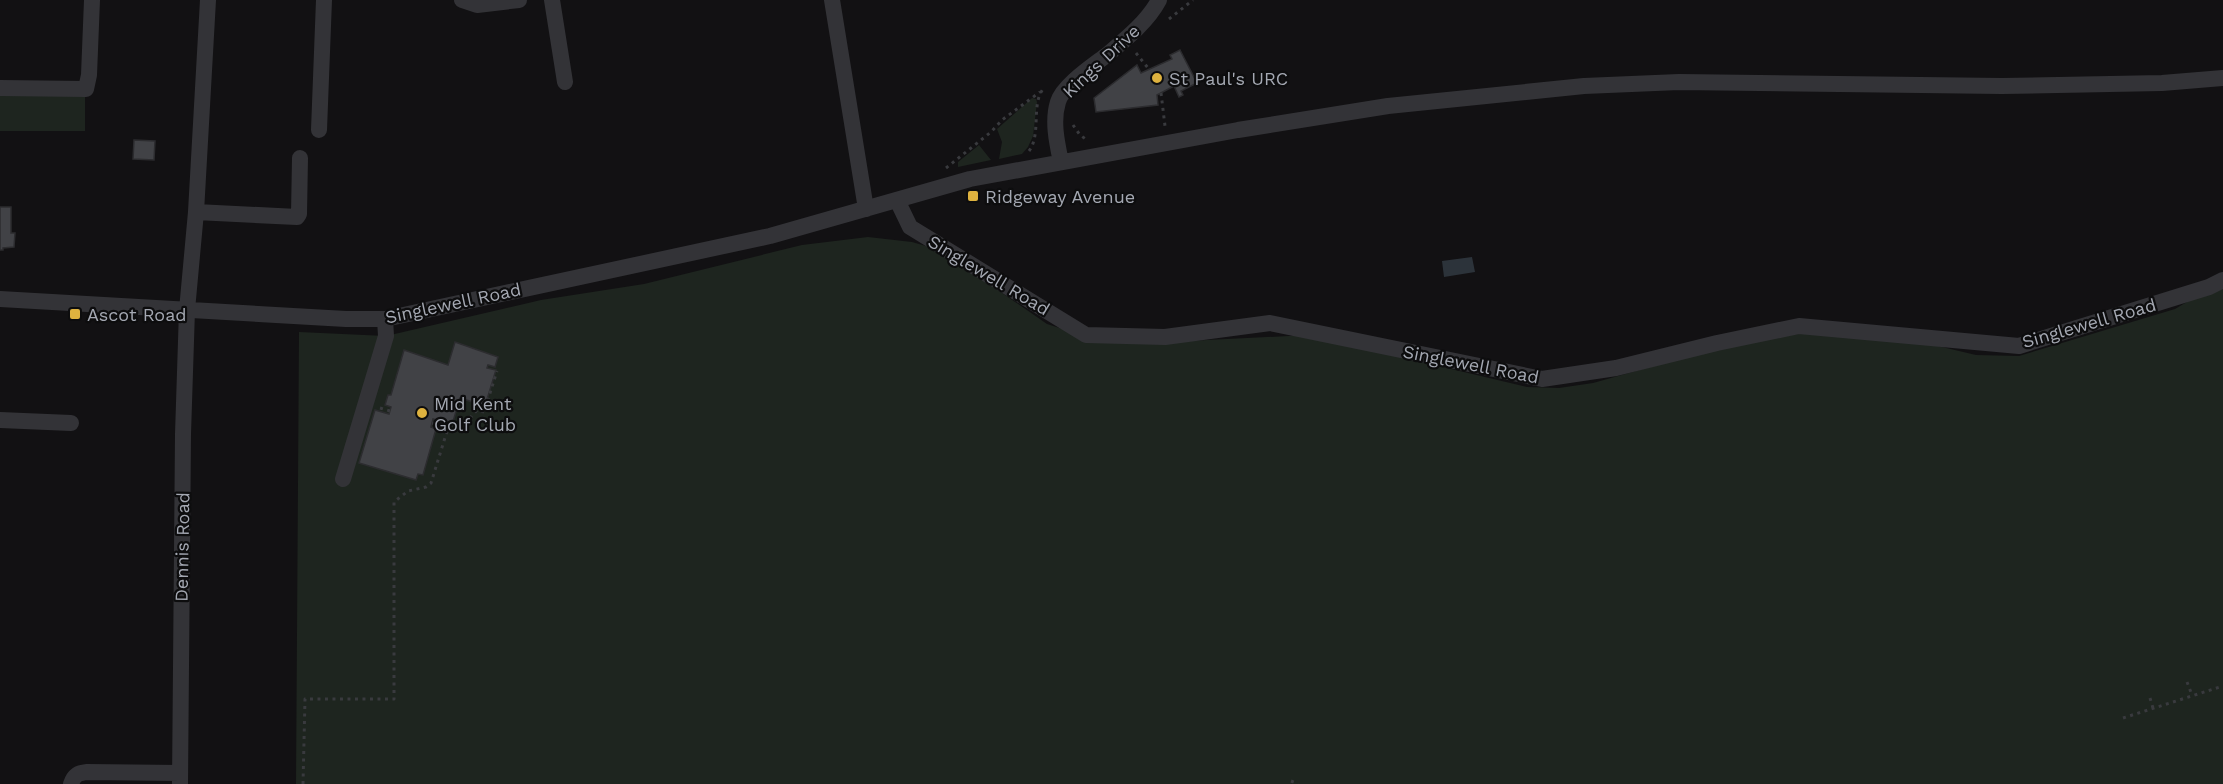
<svg xmlns="http://www.w3.org/2000/svg" width="2223" height="784" viewBox="0 0 2223 784" font-family="'Work Sans',sans-serif">
	<style>
		.green { fill: #1e251f }
		.water { fill: #2c333a }
		.building { fill: #414246; stroke: #2c2c2f; stroke-width: 1.5 }
		.lines { fill: none; stroke-linecap: round; stroke-linejoin: round }
		.path { stroke: #393a3e; stroke-width: 3; stroke-dasharray: 3 4.5; stroke-linecap: butt }
		.minor { stroke: #333337; stroke-width: 16 }
		.poi-dot { fill: #deb23f; stroke: #0d0d0e; stroke-width: 2 }
		.labels { text-anchor: middle; dominant-baseline: central; stroke-width: 4.5; stroke-linejoin: round; paint-order: stroke }
		.street-label { font-size: 18px; fill: #a4a8b2; stroke: #0d0d0e }
		.poi-label { font-size: 18px; fill: #a4a8b2; stroke: #0d0d0e; text-anchor: start }
	</style>
	<rect width="100%" height="100%" fill="#121113"/>
	<path class="green" d="M0,93H85V131H0Z
		M1032,98L1036,99L1037,102L1033,136L1028,147L1022,154L999,159L1002,142L997,129Z
		M979,145L991,160L958,167V162Z
		M868,237L912,242L940,250L1047,324L1094,339L1167,342L1308,335L1527,387L1559,388L1593,383L1729,345L1786,335L1823,332L1921,342L1976,355L2019,356L2175,309L2197,296L2223,286V784H296L299,332L386,336L541,300L644,284L802,245Z"/>
	<path class="water" d="M1472,257L1475,272L1444,277L1442,261Z"/>
	<path class="building" d="M1180,50L1197,83L1181,91L1183,95L1179,97L1174,86L1157,95L1158,105L1096,112L1094,98L1137,65L1141,73L1172,59L1170,55Z
		M134,140L155,141L154,160L133,159Z
		M0,207H11V233H15L14,247L3,248V250H0Z
		M455,342L498,357L495,367L488,365L487,368L496,370L485,406L460,398L452,425L433,419L431,427L436,429L423,475L418,474L416,480L359,463L375,410L389,414L391,407L385,405L388,395H391L404,350L448,365Z"/>
	<g class="lines">
		<path class="path" d="M1169,19L1193,0
			M1136,53L1148,68
			M1161,93L1165,126
			M1073,125L1080,135L1087,140
			M1029,151C1042,134 1030,101 1045,87
			M946,168L991,132L1002,120L1040,92
			M380,408L390,411
			M432,423L459,431L477,410L484,412L497,371
			M2187,682L2192,695
			M2150,698L2153,708
			M2123,718L2223,686
			M1291,781L1298,784
			M303,784L305,699H394V502L408,491L426,487L431,483L448,428"/>
		<path class="minor" d="M462,0L477,5L519,0
			M552,0L565,82
			M832,0L866,209
			M0,88L86,89L89,75L92,0
			M319,130L324,0
			M1061,162C1057,143 1052,121 1058,102C1063,85 1094,65 1108,54C1126,39 1148,21 1159,0
			M897,200L910,227L1086,335L1165,337L1270,323L1542,379L1616,368L1717,343L1799,326L2019,346L2209,287L2223,280
			M196,212L297,217L299,214L300,158
			M0,299L346,319H385L770,236L970,179L1238,130L1388,106L1584,86L1679,82L2002,86L2162,83L2223,78
			M0,420L71,423
			M343,479L386,336L385,319
			M71,784C74,775 78,773 87,772L180,773
			M180,784L183,434L187,310L196,212L208,0"/>
	</g>
	<g class="poi-dot">
		<circle cx="1157" cy="78" r="6"/>
		<rect x="967" y="190" width="12" height="12" rx="3"/>
		<rect x="69" y="308" width="12" height="12" rx="3"/>
		<circle cx="422" cy="413" r="6"/>
	</g>
	<g class="labels">
		<g class="street-label">
			<text transform="translate(1101 61) rotate(-43)">Kings Drive</text>
			<text transform="translate(989 275) rotate(31)">Singlewell Road</text>
			<text transform="translate(453 303) rotate(-12)">Singlewell Road</text>
			<text transform="translate(2089 323) rotate(-16)">Singlewell Road</text>
			<text transform="translate(1471 364) rotate(11)">Singlewell Road</text>
			<text transform="translate(182 547) rotate(-89)">Dennis Road</text>
		</g>
		<g class="poi-label">
			<text x="1169" y="78">St Paul's URC</text>
			<text x="985" y="196">Ridgeway Avenue</text>
			<text x="87" y="314">Ascot Road</text>
			<text x="434" y="403">Mid Kent<tspan x="434" dy="21">Golf Club</tspan></text>
		</g>
	</g>
</svg>
